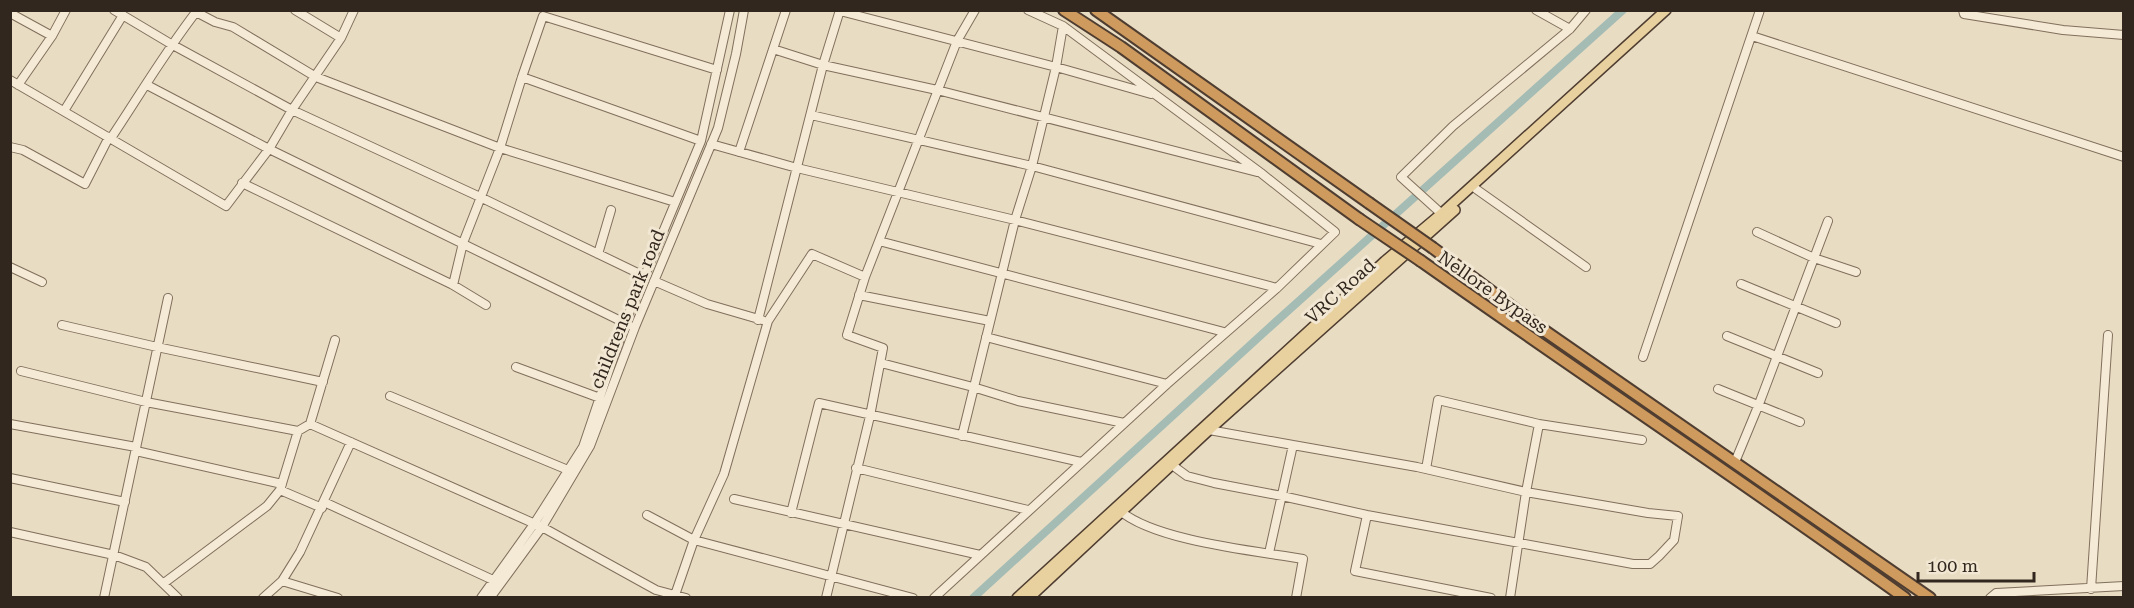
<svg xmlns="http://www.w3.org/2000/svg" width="2134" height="608" viewBox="0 0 2134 608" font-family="'Roboto Serif',serif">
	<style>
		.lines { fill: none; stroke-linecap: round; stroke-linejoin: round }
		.canal { stroke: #a5bcb4; stroke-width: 8 }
		.minor-casing { stroke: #806f5c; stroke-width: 10 }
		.major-casing { stroke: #4e3d30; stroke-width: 12 }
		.highway-casing { stroke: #4e3d30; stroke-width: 14 }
		.minor { stroke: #f4ead5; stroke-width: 8 }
		.major { stroke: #e8d09f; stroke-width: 9 }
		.highway { stroke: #ce9a5d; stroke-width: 10 }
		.highway-bridge-casing { stroke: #4e3d30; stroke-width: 14; stroke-linecap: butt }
		.highway-bridge { stroke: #ce9a5d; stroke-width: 10 }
		.labels { text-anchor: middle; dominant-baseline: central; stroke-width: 6; stroke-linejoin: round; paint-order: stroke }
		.street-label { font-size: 18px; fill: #32271e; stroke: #f1e7d2 }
	</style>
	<rect width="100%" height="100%" fill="#e8dcc3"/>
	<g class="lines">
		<path class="canal" d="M973,598L1270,327L1623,10"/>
		<g class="minor-casing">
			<path id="minor" d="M114,10L171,44L292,110L480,197L644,276
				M295,10L341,38
				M1536,10L1570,29
				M1963,10L1964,14L2063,30L2124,35
				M840,11L1056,67L1151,94
				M10,13L52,36
				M1752,36L2124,157
				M773,49L823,65L937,90L1257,172
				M522,77L701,141
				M10,80L226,206L269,149L292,110L341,38L354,10
				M18,85L52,36L66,10
				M147,85L269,149L629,325
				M64,111L123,15
				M811,115L1032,166L1321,244
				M111,138C139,96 165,52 196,12L215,22L233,27L316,77L500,148L675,202
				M711,144L797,168L1015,220L1277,288
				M10,147L23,150L85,184L109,137
				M739,152L786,10
				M242,183L453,285L486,305
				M1476,189L1586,267
				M1444,216L1401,177L1453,126L1570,29L1586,10
				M1757,232L1814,258L1856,272
				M879,241L1224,332
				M598,254L611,210
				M10,267L42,282
				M654,281L707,304L762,320
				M1741,284L1836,323
				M453,285L463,243L500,148L522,77L543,16L717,70
				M859,295L990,321
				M758,320L823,65L840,10
				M62,325L157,347L323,382
				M1727,336L1818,373
				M986,337L1167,384
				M1643,357L1760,10
				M881,363L973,387L1018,401L1124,423
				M516,367L600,398
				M21,371L146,402L298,431L310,424L335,340
				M1718,389L1800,422
				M390,396L568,470
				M10,424L136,447
				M310,424L542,527L656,590L686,598
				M1539,424L1642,440
				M1209,430L1293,445L1269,553
				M962,436L1015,220L1032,166L1056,67L1063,26
				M1293,445L1417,467L1526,492L1510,598
				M136,451L282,484
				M1735,462L1759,404L1828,221
				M1172,465L1187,476L1214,483L1282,496L1367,515L1633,564H1650L1659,556L1674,540L1678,516L1648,513L1526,492L1539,424L1438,400L1426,469
				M856,468L1028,510
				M10,478L125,502
				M280,490L322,508
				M734,499L980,555
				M324,502L493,580
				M1119,510C1154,541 1256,551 1303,559L1296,598
				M791,513L819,403L1081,462
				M647,515L694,540L913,598
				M1367,515L1355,571L1491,598
				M10,532L114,555L146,567L178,598
				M282,581L338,598
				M164,583L267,506L280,490L298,431
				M2091,589L2108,335
				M675,595L694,540L724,474L768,321L812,254L865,277
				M104,598L168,298
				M263,598L282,581L300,552L351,442
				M481,598L534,524L583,447L625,323L701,141L730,10
				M490,598L542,527L590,446L635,327L718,128L736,54L744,10
				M826,598L870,416L883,348L847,335L865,277L957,41L975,10
				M934,598L1167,384L1277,288L1335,232L1261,173L1063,26L1028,10
				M1990,598L1996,593L2124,586"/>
		</g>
		<g class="major-casing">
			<path id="major" d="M1017,598L1385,261L1441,214L1666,10
				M1029,598L1209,430L1455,210"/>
		</g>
		<g class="highway-casing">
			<path id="highway" d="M1064,10L1121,47L1359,219
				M1096,10L1369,203
				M1433,248L1542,329L1930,598
				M1421,261C1581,374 1745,483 1905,598"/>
		</g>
		<use href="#minor" class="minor"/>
		<use href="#major" class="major"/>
		<use href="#highway" class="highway"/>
		<g class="highway-bridge-casing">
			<path id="highway-bridge" d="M1369,203L1433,248
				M1359,219L1421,261"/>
		</g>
		<use href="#highway-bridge" class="highway-bridge"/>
	</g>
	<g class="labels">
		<g class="street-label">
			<text transform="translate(1340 291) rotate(-42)">VRC Road</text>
			<text transform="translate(1493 292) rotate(35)">Nellore Bypass</text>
			<text transform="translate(627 309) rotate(-68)">childrens park road</text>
		</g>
	</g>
	<rect width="2134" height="608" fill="none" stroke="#32271e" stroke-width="24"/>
	<path d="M1918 572v9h116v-9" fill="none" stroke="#32271e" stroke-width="3"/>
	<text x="1927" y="572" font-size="18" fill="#32271e" stroke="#f1e7d2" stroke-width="4.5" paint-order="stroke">100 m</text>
</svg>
